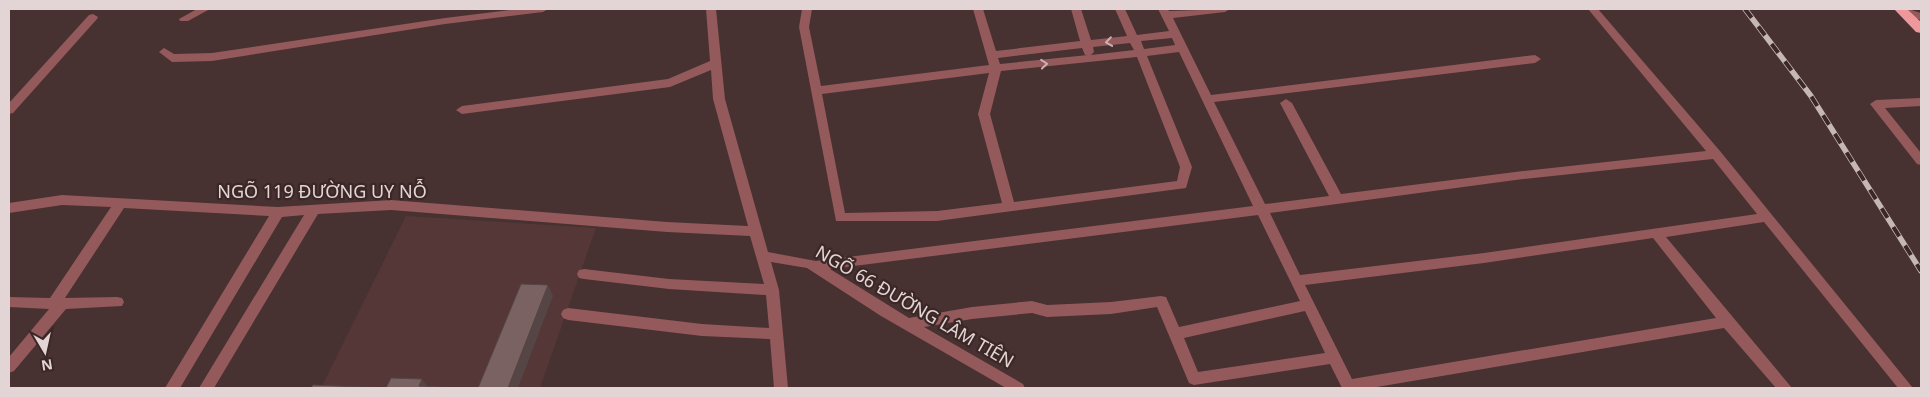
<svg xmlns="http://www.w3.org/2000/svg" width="1930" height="397" viewBox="0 0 1930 397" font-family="'Noto Sans',sans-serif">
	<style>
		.built { fill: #553738 }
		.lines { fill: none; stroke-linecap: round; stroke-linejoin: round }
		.minor { fill: #94595b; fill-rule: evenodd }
		.highway { fill: #ef989b; fill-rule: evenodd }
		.rail-casing { stroke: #c6b7b7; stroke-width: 5.5 }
		.rail { stroke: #3c2727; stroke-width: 4; stroke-dasharray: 11; stroke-linecap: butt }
		.shaded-wall { fill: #554545 }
		.building { fill: #7a6262; stroke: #554545 }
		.oneway { stroke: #cbb0b0 }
		.labels { text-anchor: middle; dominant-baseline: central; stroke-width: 4.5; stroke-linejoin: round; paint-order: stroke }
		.street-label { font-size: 18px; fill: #e3d5d5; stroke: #3c2727 }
	</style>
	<rect width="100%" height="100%" fill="#473131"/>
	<path class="built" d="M406,216L596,228L540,388H321Z"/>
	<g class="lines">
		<path class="minor" d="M197,9H210L188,21H180L179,19Z
			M518,9H548L543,12L445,24L212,61L172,62L159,52L164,48L174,54L212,53L445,18Z
			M706,9H716L725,99L768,252L816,261L1253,206L1179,52L1147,56L1192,167L1186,188L937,221H836L799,27L802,9H812L809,27L821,86L989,65L973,9H983L996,51L1080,41L1071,9H1081L1091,40L1127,36L1115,9H1125L1137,35L1169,31L1158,9H1168L1169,11L1230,9L1225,12L1173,18L1211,95L1535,55L1541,59L1535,63L1214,102L1265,204L1329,196L1280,103L1286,99L1292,103L1341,194L1523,171L1706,151L1588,9H1598L1720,151L1913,388H1898L1764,222L1666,237L1792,388H1776L1724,328L1371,388H1342L1330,364L1194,385L1189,383L1157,307L1111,314L1047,317L1032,313L972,319L924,327L1023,384L1025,388H1006L881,316L807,268L771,262L779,290L788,388H774L770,339L702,336L568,320L563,318L561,314L563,310L568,308L702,324L769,328L766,295L669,289L584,279L579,278L577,274L579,270L584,269L669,279L764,284L750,236L667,232L391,210L318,214L214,388H199L304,215L282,217L180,388H165L269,216L124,208L65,298L117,297L122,298L124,302L122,306L66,309L14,371L9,373V357L49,309L9,307V297L50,298L111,207L62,205L9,213V203L62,195L278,207L391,200L667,222L748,226L713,99L711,70L670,87L462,114L456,110L462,106L668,79L710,61ZM1172,38L1175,45L1144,49L1141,41ZM1130,43L1134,50L1091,55L1094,52L1093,47ZM1082,48L1085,55H1088L1000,64L998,58ZM1137,57L1180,167L1177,181L1014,202L990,114L1001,71ZM989,73L978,114L1002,203L937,211L845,213L822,94ZM1713,159L1757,214L1484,253L1300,275L1270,213L1523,179ZM1258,215L1300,301L1179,327L1166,297L1161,296L1111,302L1047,305L1032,301L972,307L909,318L830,269ZM1653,238L1716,318L1352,379L1305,285L1484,263ZM1305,311L1325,353L1198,372L1184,338Z
			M1897,9H1908L1921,13V20L1897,12Z
			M93,14L98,17L97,19L13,113L9,114V103L89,15Z
			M1921,98V106L1885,108L1921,153V165L1917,164L1870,104L1876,100Z"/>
		<path class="highway" d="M1894,9H1907L1921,22V33L1916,32Z"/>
		<g class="rail-casing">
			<path id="rail" d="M1745,9L1811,96L1921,271"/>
		</g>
		<use href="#rail" class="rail"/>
	</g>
	<path class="shaded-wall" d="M548,285L553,296L518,388H508Z
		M422,379L429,388L419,386Z"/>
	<path class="building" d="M521,284L548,285L508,388H478Z
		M391,378L422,379L419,386L458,388H311L313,385L386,388Z"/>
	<defs><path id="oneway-chevron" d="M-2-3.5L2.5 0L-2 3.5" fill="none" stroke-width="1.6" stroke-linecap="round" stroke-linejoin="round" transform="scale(1.25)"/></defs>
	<g class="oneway">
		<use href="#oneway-chevron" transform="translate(1109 42) rotate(172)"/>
		<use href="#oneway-chevron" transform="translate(1044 64) rotate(-5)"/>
	</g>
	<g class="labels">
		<g class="street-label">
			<text x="322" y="191">NGÕ 119 ĐƯỜNG UY NỖ</text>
			<text transform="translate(915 306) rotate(30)">NGÕ 66 ĐƯỜNG LÂM TIÊN</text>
		</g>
	</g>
	<rect width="1930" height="397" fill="none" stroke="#e3d5d5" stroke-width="20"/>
	<g transform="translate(45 352) rotate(171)" stroke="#3c2727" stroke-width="4" paint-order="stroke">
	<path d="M0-4L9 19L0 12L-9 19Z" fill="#e3d5d5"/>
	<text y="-8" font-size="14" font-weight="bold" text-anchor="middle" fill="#e3d5d5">N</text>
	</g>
</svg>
